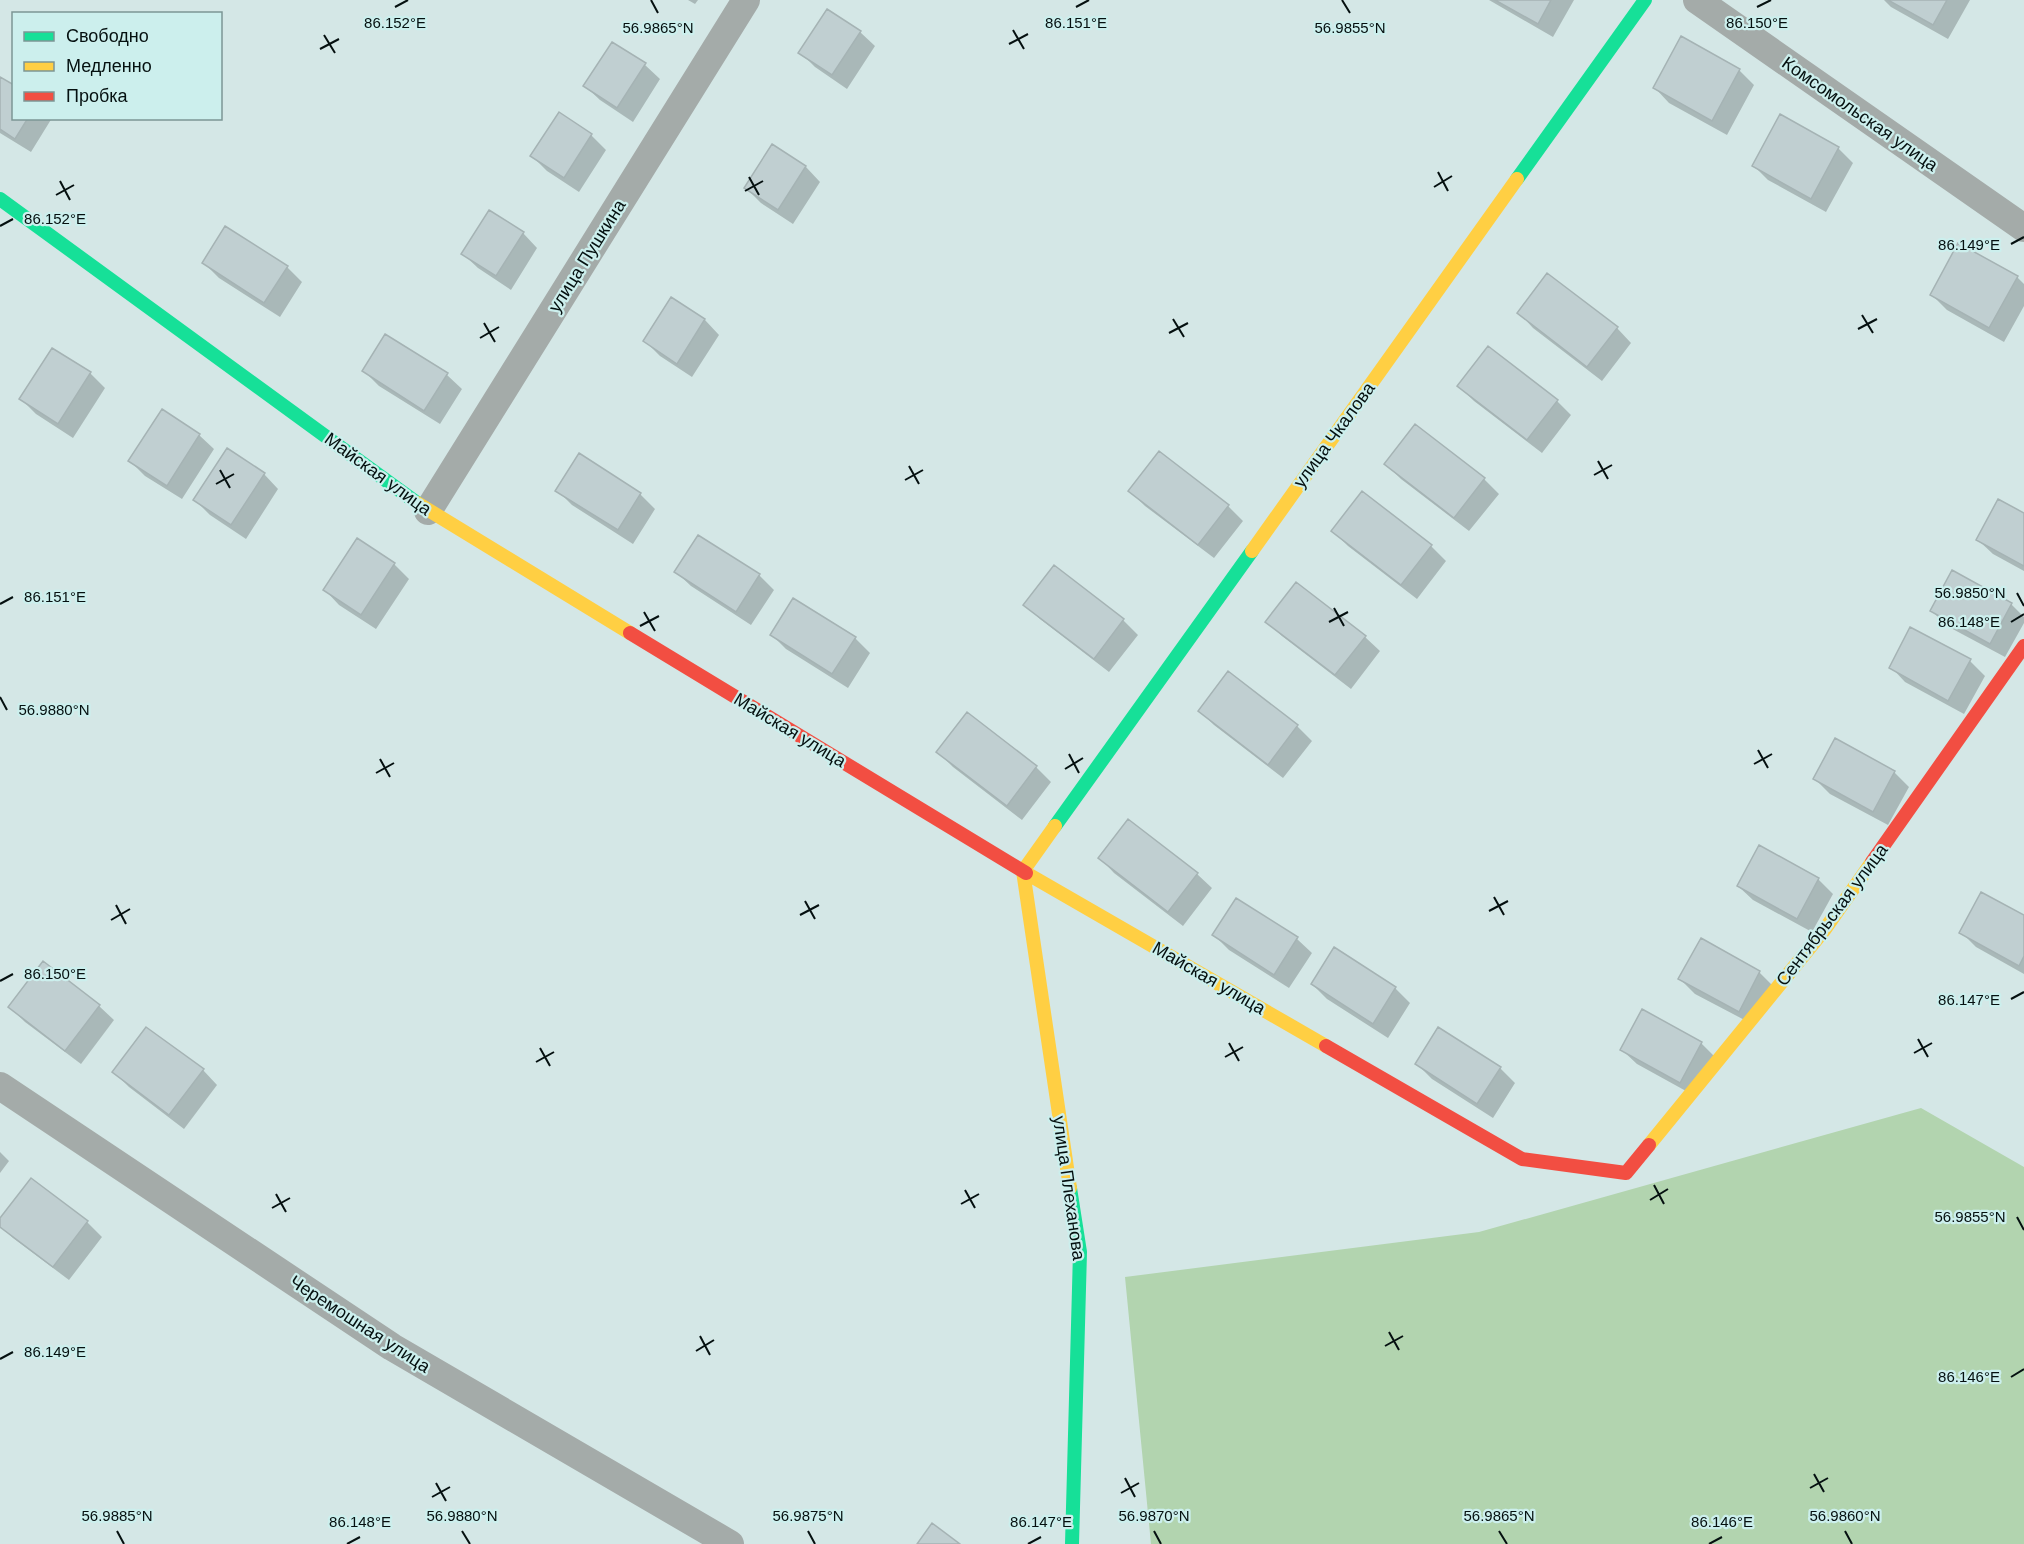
<svg xmlns="http://www.w3.org/2000/svg" width="2024" height="1544" viewBox="0 0 2024 1544" font-family="Helvetica,sans-serif">
	<style>
		.forest { fill: #b2d4af }
		.shadow { fill: #0003 }
		.building { fill: #c0cfd1; stroke: #a5b3b4; stroke-width: 1.5 }
		.lines { fill: none; stroke-linecap: round; stroke-linejoin: round }
		.street { stroke: #a4aba9; stroke-width: 28 }
		.fast { stroke: #16e098; stroke-width: 14 }
		.slow { stroke: #ffcf43; stroke-width: 14 }
		.jam { stroke: #f24e42; stroke-width: 14 }
		.ticks { fill: none; stroke: #051010; stroke-width: 2 }
		.labels { text-anchor: middle; dominant-baseline: central; stroke-width: 4.5; stroke-linejoin: round; paint-order: stroke }
		.street-label { font-size: 18px; fill: #051010; stroke: #ccefed }
		.ticks-label { font-size: 15px; text-anchor: middle; fill: #051010; stroke: #ccefed; stroke-width: 4.5; stroke-linejoin: round; paint-order: stroke }
	</style>
	<rect width="100%" height="100%" fill="#d4e7e6"/>
	<path class="forest" d="M1921,1108L2024,1167V1544H1151L1125,1277L1479,1232Z"/>
	<path class="shadow" d="M688,0H698L695,4Z
		M1489,0H1574L1553,37Z
		M1884,0H1970L1948,39L1891,7Z
		M860,32L875,46L847,89L815,67L800,52Z
		M612,44L645,65L660,79L633,122L600,100L585,86Z
		M1739,70L1754,85L1727,135L1669,103L1655,88Z
		M0,79L14,118H52L31,152L0,133Z
		M559,114L591,135L606,150L579,192L547,171L532,156Z
		M773,146L806,167L820,182L793,224L761,203L746,188Z
		M1838,148L1853,163L1826,212L1768,180L1753,165Z
		M523,233L537,248L511,290L478,268L463,254Z
		M204,263L287,267L302,282L280,317L219,278Z
		M2017,277L2024,284V306L2004,342L1947,310L1932,295Z
		M672,299L705,320L719,335L692,377L660,356L645,341Z
		M1519,313L1617,328L1631,343L1602,381L1533,328Z
		M53,350L90,373L105,388L73,438L36,414L21,399Z
		M364,371L447,375L462,389L440,424L379,386Z
		M1459,386L1557,401L1571,415L1542,453L1474,401Z
		M199,435L214,449L182,499L145,476L130,461Z
		M1386,464L1484,479L1499,494L1469,531L1401,479Z
		M264,474L278,489L246,539L210,515L195,500Z
		M557,490L640,494L655,509L633,544L572,505Z
		M1130,491L1228,506L1243,521L1214,558L1145,506Z
		M1363,493L1431,546L1446,561L1417,599L1348,546L1333,531Z
		M2024,515V571L1993,554L1978,540Z
		M394,564L409,579L376,629L339,605L325,590Z
		M676,572L759,575L774,590L751,625L691,586Z
		M2011,604L2024,617V623L2005,657L1947,626L1932,611Z
		M1025,605L1123,620L1138,635L1109,672L1040,619Z
		M1267,622L1365,637L1380,651L1351,689L1282,636Z
		M772,635L855,638L870,653L848,688L786,649Z
		M1970,661L1985,676L1964,714L1905,682L1891,667Z
		M1200,711L1297,726L1312,741L1283,778L1214,725Z
		M967,714L1036,767L1051,782L1022,820L953,767L938,752Z
		M1894,772L1909,787L1888,825L1830,794L1815,779Z
		M1100,858L1197,874L1212,888L1183,926L1114,873Z
		M1818,879L1833,894L1812,932L1753,900L1738,886Z
		M2024,917V974L1976,947L1961,932Z
		M1214,935L1297,939L1312,953L1289,988L1229,950Z
		M1759,972L1774,987L1754,1025L1695,994L1680,979Z
		M1312,984L1395,988L1410,1003L1388,1038L1327,999Z
		M99,1006L114,1020L81,1064L25,1022L10,1007Z
		M1701,1043L1716,1058L1695,1096L1637,1064L1622,1050Z
		M1417,1064L1500,1068L1515,1083L1493,1118L1432,1079Z
		M203,1070L217,1085L184,1129L129,1087L114,1072Z
		M0,1152L9,1161L0,1173Z
		M0,1221L87,1222L102,1237L69,1280L13,1238L0,1226Z"/>
	<path class="building" d="M1495,0H1551L1538,24Z
		M1888,0H1947L1933,25Z
		M827,9L861,31L832,75L798,53Z
		M1681,36L1740,69L1712,121L1653,88Z
		M612,42L646,63L617,108L583,86Z
		M0,77L14,85V118H28L15,139L0,129Z
		M559,112L592,134L564,178L530,156Z
		M1780,114L1839,147L1811,199L1752,166Z
		M772,144L806,166L778,210L744,188Z
		M489,210L524,232L496,276L461,254Z
		M225,226L288,266L264,303L202,263Z
		M1958,243L2018,276L1989,328L1930,295Z
		M1547,273L1618,327L1587,367L1517,313Z
		M671,297L705,319L677,364L643,341Z
		M385,334L448,373L424,411L362,371Z
		M1488,346L1558,400L1527,440L1457,386Z
		M52,348L91,372L58,424L19,399Z
		M162,409L200,434L167,486L128,461Z
		M1415,424L1485,478L1454,518L1384,464Z
		M227,448L265,473L231,525L193,500Z
		M1159,451L1229,505L1198,545L1128,491Z
		M579,453L641,493L618,530L555,491Z
		M1362,491L1432,545L1401,585L1331,531Z
		M1998,499L2024,513V566L1976,540Z
		M698,535L760,574L736,612L674,572Z
		M357,538L395,563L361,615L323,590Z
		M1054,565L1124,619L1094,659L1023,605Z
		M1952,570L2012,603L1990,644L1930,611Z
		M1296,582L1366,636L1335,675L1265,622Z
		M793,598L856,637L832,674L770,635Z
		M1910,627L1971,659L1948,701L1889,668Z
		M1228,671L1298,725L1268,765L1198,711Z
		M967,712L1037,766L1007,806L936,752Z
		M1835,738L1895,771L1873,812L1813,779Z
		M1128,819L1198,873L1168,912L1098,858Z
		M1759,845L1819,878L1797,919L1737,886Z
		M1981,892L2024,915V956L2019,966L1959,933Z
		M1236,898L1298,937L1274,975L1212,935Z
		M1701,938L1760,971L1739,1012L1678,979Z
		M1334,947L1396,987L1373,1024L1311,984Z
		M43,961L100,1005L65,1051L8,1007Z
		M1642,1009L1702,1042L1680,1083L1620,1050Z
		M146,1027L204,1069L169,1115L112,1072Z
		M1438,1027L1501,1067L1477,1104L1415,1064Z
		M31,1178L88,1221L53,1267L0,1227V1218Z
		M932,1523L960,1544H917Z"/>
	<g class="lines">
		<path class="street" d="M1697,0L2024,228
			M428,511L746,0
			M0,1086L392,1347L730,1544"/>
		<path class="fast" d="M1517,179L1645,0
			M0,199L417,503
			M1055,826L1252,551
			M1070,1188L1080,1252L1072,1544"/>
		<path class="slow" d="M417,503L630,633
			M1252,551L1517,179
			M1055,826L1023,871L1070,1188
			M1026,873L1326,1046
			M1649,1145L1825,929L1872,862"/>
		<path class="jam" d="M630,633L1026,873
			M1872,862L2024,646
			M1326,1046L1522,1159L1626,1173L1649,1145"/>
	</g>
	<path class="ticks" d="M651,0L658,13M1342,0L1350,13M395,7L408,0M1076,7L1089,0M1757,7L1771,0M1013,30L1024,49M324,35L335,53M1009,44L1028,34M320,49L339,39M1438,172L1448,191M749,177L759,195M60,181L70,200M1434,187L1452,176M745,191L763,181M56,195L74,185M0,226L13,219M2011,244L2024,237M1862,315L1873,333M1173,319L1184,337M484,323L495,342M1858,329L1877,319M1169,333L1188,323M480,338L499,327M1598,461L1608,479M909,466L919,484M220,470L230,488M1594,475L1612,465M905,480L923,470M216,484L234,474M2017,593L2024,606M0,604L13,597M1334,608L1344,626M644,612L655,631M1329,622L1348,612M2011,622L2024,614M640,626L659,616M0,697L7,710M1758,750L1768,768M1069,754L1079,773M380,759L390,777M1754,764L1772,754M1065,769L1083,758M376,773L394,763M1494,897L1504,915M805,901L815,919M116,905L126,924M1489,911L1508,901M800,915L819,905M111,920L130,909M0,981L13,974M2011,999L2024,992M1918,1039L1928,1057M1229,1043L1239,1061M540,1048L550,1066M1914,1053L1932,1043M1225,1057L1243,1047M536,1062L554,1052M1654,1185L1664,1204M965,1190L975,1208M276,1194L286,1212M1650,1200L1668,1189M961,1204L979,1194M272,1208L290,1198M2017,1217L2024,1230M1389,1332L1399,1350M700,1336L710,1355M1385,1346L1403,1336M696,1351L714,1340M0,1359L13,1352M2011,1377L2024,1369M1814,1474L1824,1492M1125,1478L1135,1497M436,1483L446,1501M1810,1488L1828,1478M1121,1493L1139,1483M432,1497L450,1487M117,1531L124,1544M462,1531L470,1544M808,1531L815,1544M1154,1531L1161,1544M1499,1531L1507,1544M1845,1531L1852,1544M347,1544L360,1537M1028,1544L1041,1537M1709,1544L1722,1537"/>
	<g class="labels">
		<g class="street-label">
			<text transform="translate(1860 114) rotate(35)">Комсомольская улица</text>
			<text transform="translate(587 256) rotate(-58)">улица Пушкина</text>
			<text transform="translate(1334 435) rotate(-54)">улица Чкалова</text>
			<text transform="translate(378 474) rotate(36)">Майская улица</text>
			<text transform="translate(790 730) rotate(31)">Майская улица</text>
			<text transform="translate(1832 915) rotate(-53)">Сентябрьская улица</text>
			<text transform="translate(1209 978) rotate(30)">Майская улица</text>
			<text transform="translate(1069 1188) rotate(82)">улица Плеханова</text>
			<text transform="translate(360 1324) rotate(33)">Черемошная улица</text>
		</g>
	</g>
	<g class="ticks-label">
		<text x="395" y="28">86.152°E</text>
		<text x="1076" y="28">86.151°E</text>
		<text x="1757" y="28">86.150°E</text>
		<text x="658" y="33">56.9865°N</text>
		<text x="1350" y="33">56.9855°N</text>
		<text x="55" y="224">86.152°E</text>
		<text x="1969" y="250">86.149°E</text>
		<text x="1970" y="598">56.9850°N</text>
		<text x="55" y="602">86.151°E</text>
		<text x="1969" y="627">86.148°E</text>
		<text x="54" y="715">56.9880°N</text>
		<text x="55" y="979">86.150°E</text>
		<text x="1969" y="1005">86.147°E</text>
		<text x="1970" y="1222">56.9855°N</text>
		<text x="55" y="1357">86.149°E</text>
		<text x="1969" y="1382">86.146°E</text>
		<text x="117" y="1521">56.9885°N</text>
		<text x="462" y="1521">56.9880°N</text>
		<text x="808" y="1521">56.9875°N</text>
		<text x="1154" y="1521">56.9870°N</text>
		<text x="1499" y="1521">56.9865°N</text>
		<text x="1845" y="1521">56.9860°N</text>
		<text x="360" y="1527">86.148°E</text>
		<text x="1041" y="1527">86.147°E</text>
		<text x="1722" y="1527">86.146°E</text>
	</g>
	<rect x="12" y="12" width="210" height="108" fill="#ccefed" stroke="#7c9695" stroke-width="1.5"/>
	<rect x="24" y="32" width="30" height="9" fill="#16e098" stroke="#7c9695" stroke-width="1.5"/>
	<text x="66" y="42" font-size="18" fill="#051010">Свободно</text>
	<rect x="24" y="62" width="30" height="9" fill="#ffcf43" stroke="#7c9695" stroke-width="1.5"/>
	<text x="66" y="72" font-size="18" fill="#051010">Медленно</text>
	<rect x="24" y="92" width="30" height="9" fill="#f24e42" stroke="#7c9695" stroke-width="1.5"/>
	<text x="66" y="102" font-size="18" fill="#051010">Пробка</text>
</svg>
